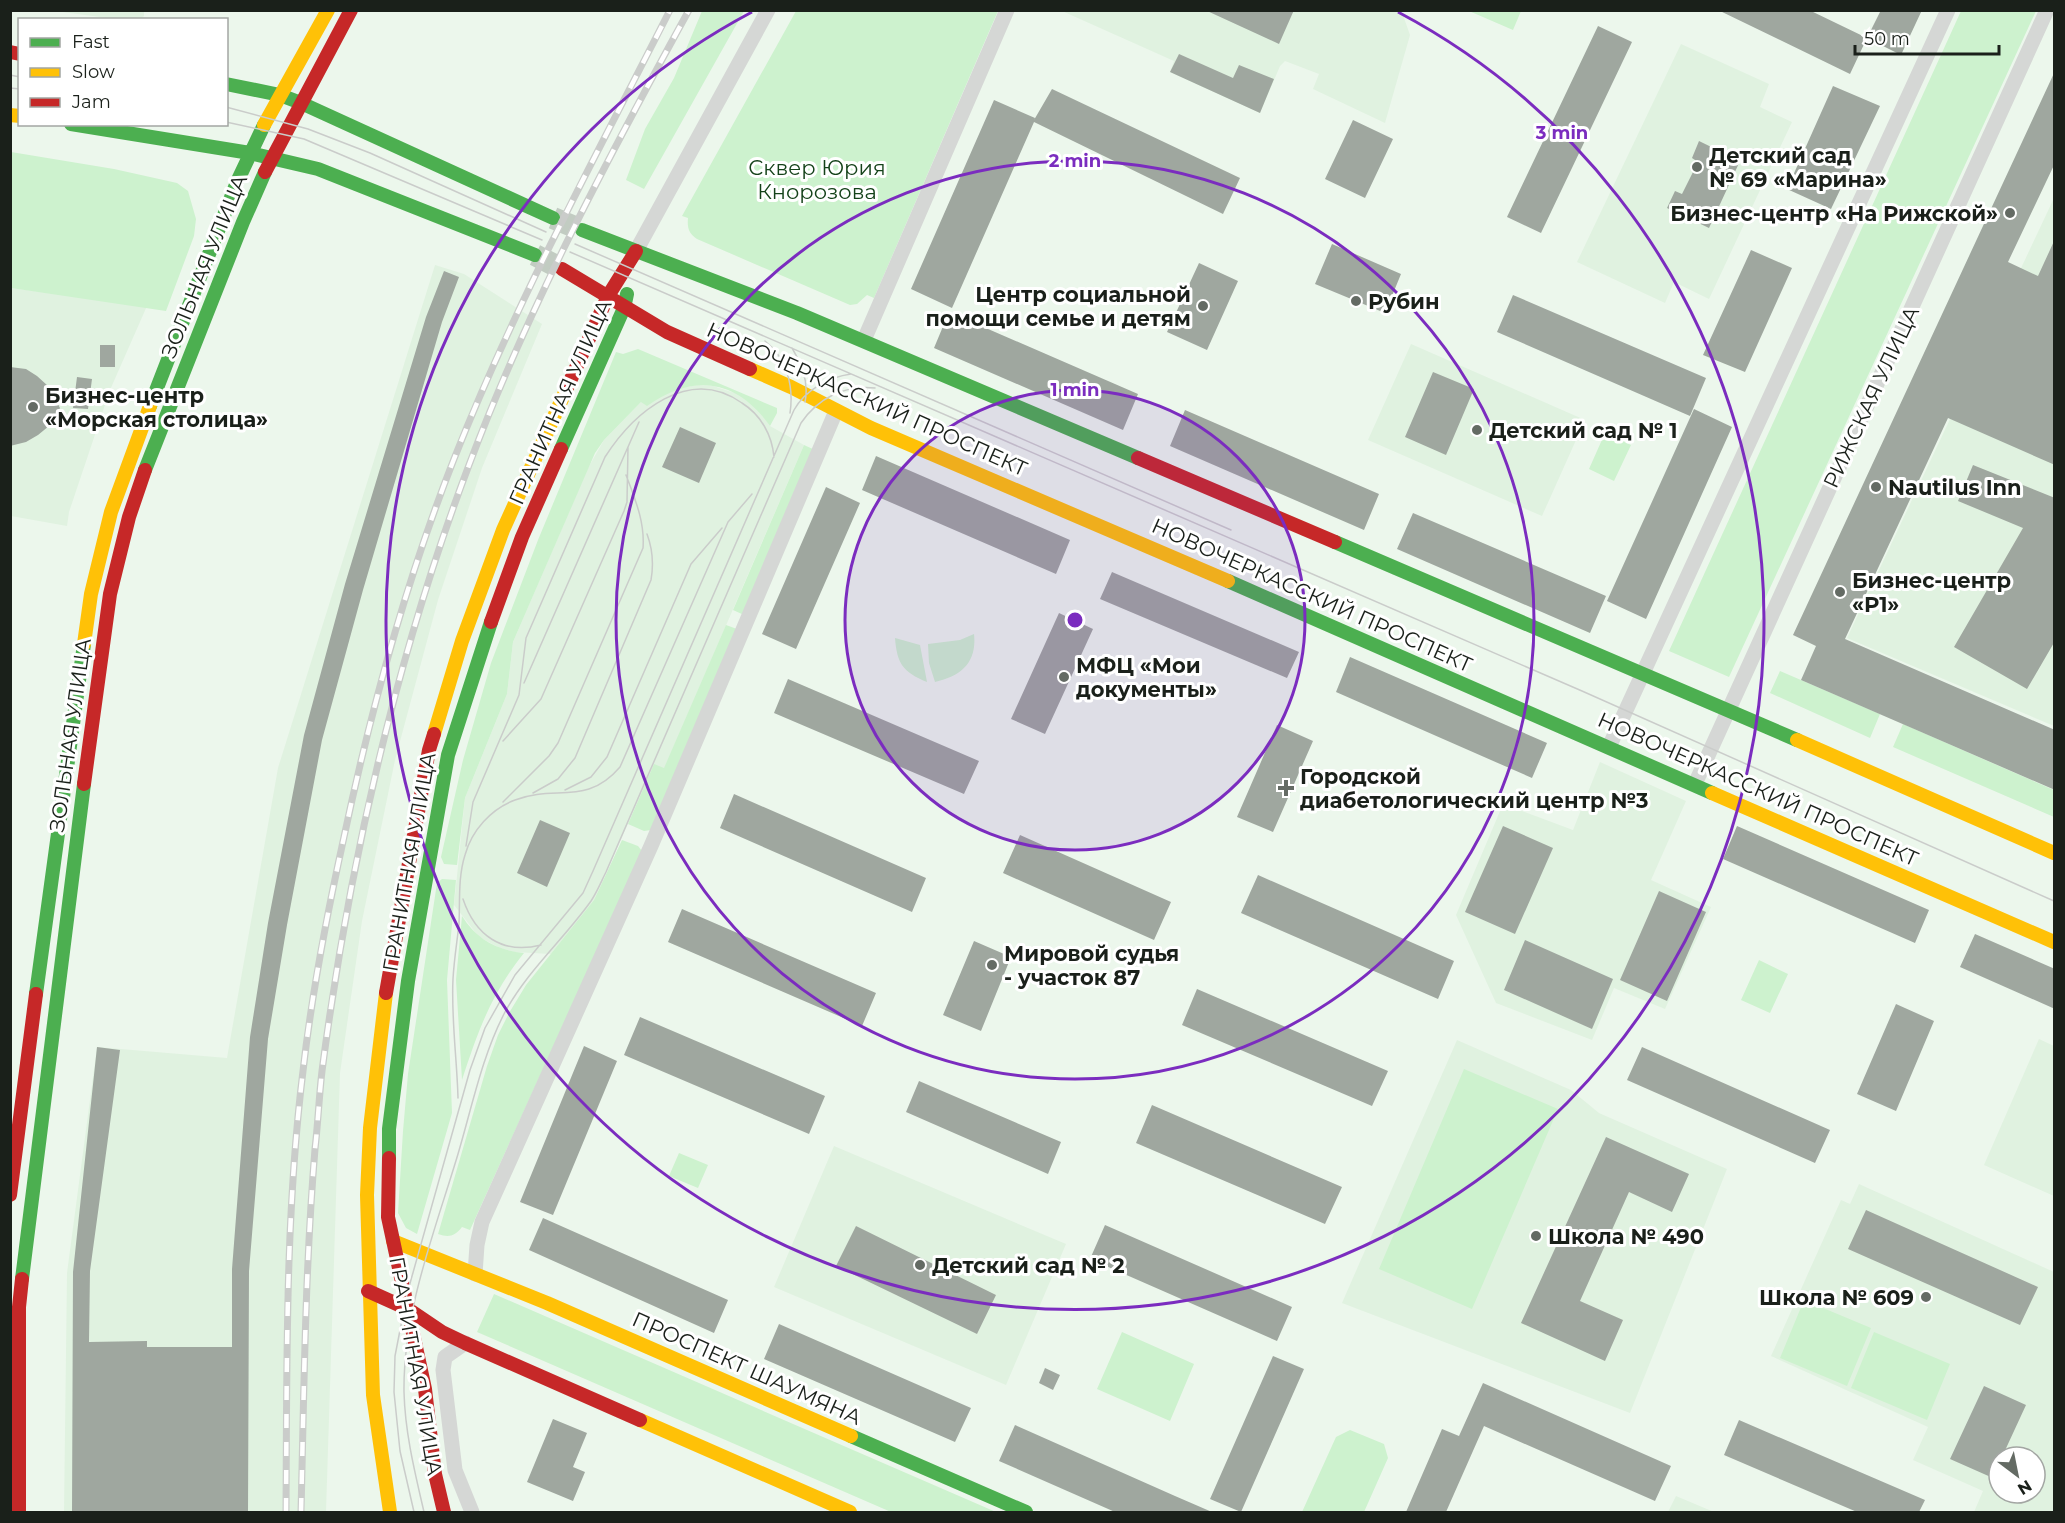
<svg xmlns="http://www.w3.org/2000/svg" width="2065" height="1523" viewBox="0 0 2065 1523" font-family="Montserrat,sans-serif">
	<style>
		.built { fill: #e0f2e0; fill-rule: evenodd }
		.green { fill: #cdf2ce }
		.building { fill: #9fa79f }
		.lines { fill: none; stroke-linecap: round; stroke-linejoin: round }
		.secondary-tunnel { stroke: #c2ccc2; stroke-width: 22; stroke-dasharray: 22 11; stroke-linecap: butt }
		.street { stroke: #d5d7d5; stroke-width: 15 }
		.fast { stroke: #4caf50; stroke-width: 14 }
		.slow { stroke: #ffc107; stroke-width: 14 }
		.jam { stroke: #c62828; stroke-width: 14 }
		.tram { stroke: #caccca; stroke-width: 1.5 }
		.rail-casing { stroke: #caccca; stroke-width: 7 }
		.rail { stroke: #fff; stroke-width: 4.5; stroke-dasharray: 14; stroke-linecap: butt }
		.ring { fill: none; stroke: #7b2cbf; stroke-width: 3 }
		.poi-dot { fill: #646b64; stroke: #fff; stroke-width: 2 }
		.labels { text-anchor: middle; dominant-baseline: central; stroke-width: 6; stroke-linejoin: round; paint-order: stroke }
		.poi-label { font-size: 21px; font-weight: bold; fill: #1a201a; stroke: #fff; text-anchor: start }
		.park-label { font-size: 21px; fill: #144219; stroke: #fff }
		.street-label { font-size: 21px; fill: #1a201a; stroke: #fff }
		.centre { fill: #7b2cbf; stroke: #fff; stroke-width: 3 }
		.ring-label { font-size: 18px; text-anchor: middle; font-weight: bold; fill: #7b2cbf; stroke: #fff; stroke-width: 6; stroke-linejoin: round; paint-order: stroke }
	</style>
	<rect width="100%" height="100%" fill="#ecf7ec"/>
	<path class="built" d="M55,11H144V16L141,19H115Z
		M1062,11H1399L1403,15L1410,35L1385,123L1313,89L1319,74L1285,61L1280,66L1260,113L1170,72L1174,61Z
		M1681,44L1769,84L1760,107L1792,122L1709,299L1674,282L1665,303L1577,262Z
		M2054,198V726L1847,638Z
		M435,265L464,274L542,324L482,468L438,600L395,760L362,921L340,1073L326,1512H64L67,1273L97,1047L227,1058L278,768Z
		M11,288L147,306L110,390L69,512L67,526L11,516Z
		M1411,344L1585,420L1542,516L1368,440Z
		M697,385L713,386L738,394L760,411L770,426L804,445L664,769L654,765L594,900L551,954L514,952L500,948L479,937L454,905L465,798L507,694L513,642L588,468L604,440L642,401L647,405L662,395L680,388Z
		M1600,762L1686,801L1651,880L1711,907L1665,1009L1614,988L1592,1040L1496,1003L1456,915L1503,804L1573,830Z
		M2039,1039L2054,1046V1196L1984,1165Z
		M1457,1040L1571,1090L1599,1113L1727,1169L1630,1413L1342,1303Z
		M834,1146L1066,1244L1006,1385L774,1287Z
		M1859,1184L2054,1272V1512H1974L1983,1491L1913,1460L1928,1427L1771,1356L1841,1200L1850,1204ZM1999,1457H2035V1493H1999Z
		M1676,1496L1714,1512H1668Z"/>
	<path class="green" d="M702,11H744L644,189L626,180L645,129L674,78Z
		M796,11H998L874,298L867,295L857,304L850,305L697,239C689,234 687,228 688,218L682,216Z
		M1469,11H1521L1513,30Z
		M1961,11H2036L1729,677L1669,651Z
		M11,152L114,169L177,183L188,191L196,219L194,236L166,311L11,288Z
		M638,349L777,408V413L770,426C737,379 693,373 647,406L641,402L604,440L595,453L513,642L507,694L465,798L457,865L444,864L441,857L463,760L491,663L538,540L616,352L623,354Z
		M1605,433L1631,445L1614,481L1589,469Z
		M804,445L815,450L744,615L733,610Z
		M726,625L737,629L651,830L644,831L628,824L654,764L664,768Z
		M974,634C977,662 962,676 935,682L929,663L928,644L960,640Z
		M895,638L920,645L927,682C903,672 897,664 895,638Z
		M1780,671L1880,714L1870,738L1770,693Z
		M1903,724L2054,790V817L1893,747Z
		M622,840L638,846L642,851L470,1230L462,1227C455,1236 449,1238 438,1234L487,1066L498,1035L509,1013L526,985L594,900Z
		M442,879L456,880L447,980L452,1113L417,1234L406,1228L398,1213L403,1131L408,1074L437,883Z
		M462,916C477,940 497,950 524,953C491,994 478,1031 462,1080L456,980Z
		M1759,960L1788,974L1770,1013L1741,1000Z
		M1464,1069L1558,1109L1472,1309L1379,1269Z
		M679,1153L708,1165L698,1188L669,1176Z
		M494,1294L996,1512H891L477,1332Z
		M1804,1300L1871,1328L1847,1386L1780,1358Z
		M1122,1332L1194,1364L1170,1421L1097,1389Z
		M1874,1332L1950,1364L1927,1420L1851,1388Z
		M1350,1430L1384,1444L1388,1458L1364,1512H1302L1336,1437Z"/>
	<path class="building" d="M1205,10H1294L1279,44Z
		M1718,10H1809L1867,38L1850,74Z
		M1881,10H1922L1901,55L1867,38Z
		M1598,26L1632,42L1541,233L1507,217Z
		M1179,54L1233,78L1239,65L1274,79L1260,113L1170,72Z
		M2055,71V163L2008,262L2038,276L2055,239V465L1948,418L1845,639L2055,730V790L1801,680L1816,646L1793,635Z
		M1833,86L1880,106L1831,209L1787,189Z
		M1052,89L1240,178L1223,214L1034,122L952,308L911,289L994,100L1035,118L1034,120Z
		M1353,120L1393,139L1365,198L1325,179Z
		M1699,141L1740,161L1709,228L1667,208L1675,191L1682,194L1698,162L1692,158Z
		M1332,244L1401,274L1385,313L1315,284Z
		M1751,250L1792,268L1745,372L1703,355Z
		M1199,263L1238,281L1207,350L1167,332Z
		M444,271L459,277L442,322L363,590L322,740L287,925L268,1039L249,1271L248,1512H72L73,1272L97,1047L120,1050L90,1271L89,1342L147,1341V1347H232V1269L250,1037L268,923L304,735L345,584L426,317Z
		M1513,295L1706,378L1690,416L1497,332Z
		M949,312L1138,394L1123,430L934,348Z
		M100,345H115V367H100Z
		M10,367L26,369L37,376L48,386L60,408L49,426L38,435L26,442L10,446Z
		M1433,372L1474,389L1446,455L1405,437Z
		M77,377L92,379L88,409L73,408Z
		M1694,409L1732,427L1646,619L1607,601Z
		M1185,410L1379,494L1364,530L1170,446Z
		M680,427L716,443L699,483L662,467Z
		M876,456L1070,540L1056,574L862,490Z
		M1973,465L2055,498V641L2027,689L1954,647L2023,528L1958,501Z
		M826,487L860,503L796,649L762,634Z
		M1413,513L1606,596L1590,633L1397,549Z
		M1112,572L1299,652L1287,678L1100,599Z
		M1059,613L1093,629L1045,734L1011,719Z
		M1350,657L1547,743L1532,778L1336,692Z
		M788,679L979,761L964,794L774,713Z
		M1277,725L1313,741L1273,832L1237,817Z
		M734,794L926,878L912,912L720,828Z
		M540,820L570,833L547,887L517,873Z
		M1503,826L1553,848L1515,934L1465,912Z
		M1737,826L1929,910L1915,943L1723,859Z
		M1020,835L1171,902L1154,940L1003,873Z
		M1258,875L1454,961L1438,999L1241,913Z
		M1659,891L1706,912L1667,1001L1620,980Z
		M682,909L876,993L862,1026L668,942Z
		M1975,934L2055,969V1009L1960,967Z
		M1525,940L1613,979L1592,1029L1504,990Z
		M974,941L1011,957L981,1031L943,1015Z
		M1197,989L1388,1071L1372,1106L1182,1025Z
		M1896,1004L1934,1021L1896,1111L1857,1094Z
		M640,1017L825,1096L809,1134L624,1055Z
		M584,1046L617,1061L553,1215L520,1202Z
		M1642,1047L1830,1130L1815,1163L1627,1080Z
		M919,1081L1061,1142L1048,1174L906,1112Z
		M1152,1105L1342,1187L1325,1224L1136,1143Z
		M1606,1137L1689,1174L1672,1212L1629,1192L1580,1301L1623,1320L1605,1361L1521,1323Z
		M1866,1210L2038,1287L2020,1325L1848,1249Z
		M543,1218L728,1300L714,1333L529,1250Z
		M1105,1225L1292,1307L1277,1341L1090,1259Z
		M856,1226L996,1295L977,1334L836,1266Z
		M779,1324L971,1408L955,1442L764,1359Z
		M1273,1356L1304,1369L1241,1512L1210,1499Z
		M1045,1368L1060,1375L1053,1390L1039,1383Z
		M1483,1383L1671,1466L1655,1501L1484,1426L1446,1512H1406L1442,1429L1459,1436Z
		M1984,1386L2026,1405L2002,1457H1999V1464L1993,1478L1950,1459Z
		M553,1419L587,1433L573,1467L585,1472L573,1501L527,1482Z
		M1739,1420L1925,1500L1919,1512H1857L1724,1455Z
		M1015,1425L1175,1496L1212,1512H1115L999,1461Z"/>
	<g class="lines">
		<path class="secondary-tunnel" d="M553,218L582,230
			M535,255L562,269"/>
		<path class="street" d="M636,251L768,10
			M864,340L1007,10
			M1609,747L1948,10
			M1695,784L2047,10
			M475,1274L477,1245L482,1222L651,846L836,411
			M465,1343L445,1357L443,1370L455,1470L472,1512"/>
		<path class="fast" d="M226,84L280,95L301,103L553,218
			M71,124L250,153L318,169L535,255
			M582,230L797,313L1138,458
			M150,406L237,182L264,125
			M561,449L624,308L627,294
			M145,470L243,222L265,172
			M1335,542L1797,740
			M1228,581L1712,793
			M36,994L84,644
			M389,1158V1129L408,981L448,755L491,622
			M22,1279L84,784
			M851,1436L1026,1512"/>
		<path class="slow" d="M10,115L20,116
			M264,125L328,10
			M750,369L791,387L871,428L1228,581
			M84,644L91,594L111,512L150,406
			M434,734L462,641L503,530L567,388
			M1797,740L2054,853
			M1712,793L2054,942
			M386,993L370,1128L367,1195L373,1395L390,1512
			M393,1241L547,1303L851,1436
			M640,1420L850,1512"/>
		<path class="jam" d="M10,52L20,54
			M265,172L351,10
			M562,269L667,332L750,369
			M567,388L608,296L636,251
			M1138,458L1335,542
			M491,622L522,537L561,449
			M84,784L110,594L129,517L145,470
			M386,993L429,750L434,734
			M389,1158L388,1217L425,1389L435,1474L444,1512
			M10,1195L36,994
			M368,1291L408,1309L442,1332L465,1343L640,1420
			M19,1512V1307L22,1279"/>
		<path class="tram" d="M10,75L20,77
			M10,88L20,89
			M226,107L308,129L370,153L546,232
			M226,122L304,139L542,240
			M575,244L1231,530
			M570,252L1582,691L2054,901
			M765,341C787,358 794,387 790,413
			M792,348C802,364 809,383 805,402
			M524,683L639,422
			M503,741L541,699L624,511L627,502L628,447
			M565,790L591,777L607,757L691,564L722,528
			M533,793L558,779L575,758L651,580C654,563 653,550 647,534
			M503,802L549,756L558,743L643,548C645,522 635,499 626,475
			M466,846L473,802L519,695L526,638L605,457C634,412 689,365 742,403C761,415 772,435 774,457
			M463,899C475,935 502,955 541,945
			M458,1098C457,1059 451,1018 453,979C454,960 457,942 459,924C460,901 458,877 465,855C472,830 491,809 515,800C555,784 586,807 620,767L728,522L752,494
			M414,1512L400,1451L394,1392L395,1356L407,1294L470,1070L485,1028L515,975L583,893L593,871L794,410C805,390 829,377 851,374
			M424,1512C415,1473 405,1433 404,1392C403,1310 435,1231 458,1154C472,1107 482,1056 505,1012C528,970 564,939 591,901C597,892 601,882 606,872L801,423C818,398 844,385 875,388"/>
		<g class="rail-casing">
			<path id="rail" d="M286,1512C287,1365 285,1217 303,1071C312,992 327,914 344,837C371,709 406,581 454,459C515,304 595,158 670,10
				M301,1512C304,1391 305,1270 315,1149C318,1123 319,1097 322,1071C349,865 395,660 469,465C528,308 608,158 689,10"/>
		</g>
		<use href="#rail" class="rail"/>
	</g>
	<circle cx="1075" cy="620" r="230" fill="#7b2cbf" fill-opacity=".12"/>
	<g class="ring">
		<circle cx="1075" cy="620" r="230"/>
		<circle cx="1075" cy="620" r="459"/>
		<path d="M1398 12A689 689 0 1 1 752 12"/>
	</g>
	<g class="poi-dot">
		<circle cx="1697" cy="167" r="6"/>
		<circle cx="2010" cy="213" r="6"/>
		<circle cx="1356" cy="301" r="6"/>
		<circle cx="1203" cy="306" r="6"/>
		<circle cx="33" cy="407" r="6"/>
		<circle cx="1477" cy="430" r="6"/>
		<circle cx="1876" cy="487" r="6"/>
		<circle cx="1840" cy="592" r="6"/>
		<circle cx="1064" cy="677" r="6"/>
		<path d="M1283 779h6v6h6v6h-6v6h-6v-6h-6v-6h6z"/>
		<circle cx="992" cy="965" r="6"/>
		<circle cx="1536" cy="1236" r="6"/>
		<circle cx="920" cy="1265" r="6"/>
		<circle cx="1926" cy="1297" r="6"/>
	</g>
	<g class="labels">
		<g class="poi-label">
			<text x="1709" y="155">Детский сад<tspan x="1709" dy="24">№ 69 «Марина»</tspan></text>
			<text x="1998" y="213" text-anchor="end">Бизнес-центр «На Рижской»</text>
			<text x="1191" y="294" text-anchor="end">Центр социальной<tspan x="1191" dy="24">помощи семье и детям</tspan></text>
			<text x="1368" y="301">Рубин</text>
			<text x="45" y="395">Бизнес-центр<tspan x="45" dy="24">«Морская столица»</tspan></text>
			<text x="1489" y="430">Детский сад № 1</text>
			<text x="1888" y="487">Nautilus Inn</text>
			<text x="1852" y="580">Бизнес-центр<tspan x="1852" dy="24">«Р1»</tspan></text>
			<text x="1076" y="665">МФЦ «Мои<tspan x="1076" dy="24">документы»</tspan></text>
			<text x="1300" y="776">Городской<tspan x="1300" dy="24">диабетологический центр №3</tspan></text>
			<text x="1004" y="953">Мировой судья<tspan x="1004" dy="24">- участок 87</tspan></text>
			<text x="1548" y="1236">Школа № 490</text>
			<text x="932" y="1265">Детский сад № 2</text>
			<text x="1914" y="1297" text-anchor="end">Школа № 609</text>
		</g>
		<g class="park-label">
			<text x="817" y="167">Сквер Юрия<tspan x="817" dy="24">Кнорозова</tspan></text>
		</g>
		<g class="street-label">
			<text transform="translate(204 266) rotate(-68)">ЗОЛЬНАЯ УЛИЦА</text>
			<text transform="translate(1871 397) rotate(-65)">РИЖСКАЯ УЛИЦА</text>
			<text transform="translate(867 399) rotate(24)">НОВОЧЕРКАССКИЙ ПРОСПЕКТ</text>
			<text transform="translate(560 402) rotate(-66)">ГРАНИТНАЯ УЛИЦА</text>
			<text transform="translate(1312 595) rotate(24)">НОВОЧЕРКАССКИЙ ПРОСПЕКТ</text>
			<text transform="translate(70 735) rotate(-82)">ЗОЛЬНАЯ УЛИЦА</text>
			<text transform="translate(1758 789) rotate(24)">НОВОЧЕРКАССКИЙ ПРОСПЕКТ</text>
			<text transform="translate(409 862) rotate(-80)">ГРАНИТНАЯ УЛИЦА</text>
			<text transform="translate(416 1366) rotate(80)">ГРАНИТНАЯ УЛИЦА</text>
			<text transform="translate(747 1368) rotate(24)">ПРОСПЕКТ ШАУМЯНА</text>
		</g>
	</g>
	<circle cx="1075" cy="620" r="9" class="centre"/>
	<g class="ring-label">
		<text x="1562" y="139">3 min</text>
		<text x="1075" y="167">2 min</text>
		<text x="1075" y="396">1 min</text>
	</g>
	<rect width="2065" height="1523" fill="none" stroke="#1a201a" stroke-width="24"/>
	<rect x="18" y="18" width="210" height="108" fill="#ffffff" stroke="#a3a6a3" stroke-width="1.5"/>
	<rect x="30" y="38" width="30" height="9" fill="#4caf50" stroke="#a3a6a3" stroke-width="1.5"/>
	<text x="72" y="48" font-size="18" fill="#1a201a">Fast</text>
	<rect x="30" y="68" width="30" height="9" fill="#ffc107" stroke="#a3a6a3" stroke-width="1.5"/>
	<text x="72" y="78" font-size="18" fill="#1a201a">Slow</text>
	<rect x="30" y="98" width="30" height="9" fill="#c62828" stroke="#a3a6a3" stroke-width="1.5"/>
	<text x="72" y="108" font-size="18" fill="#1a201a">Jam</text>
	<g transform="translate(2017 1475) rotate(148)"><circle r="28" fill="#ffffff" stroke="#a3a6a3" stroke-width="1.5"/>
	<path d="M0-4.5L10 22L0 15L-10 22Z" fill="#646b64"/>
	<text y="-9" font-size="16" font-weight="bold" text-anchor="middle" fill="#1a201a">N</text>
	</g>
	<path d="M1855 45v9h144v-9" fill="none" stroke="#1a201a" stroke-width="3"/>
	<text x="1864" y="45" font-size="18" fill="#1a201a" stroke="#ffffff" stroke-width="4.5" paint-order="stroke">50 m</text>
</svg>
